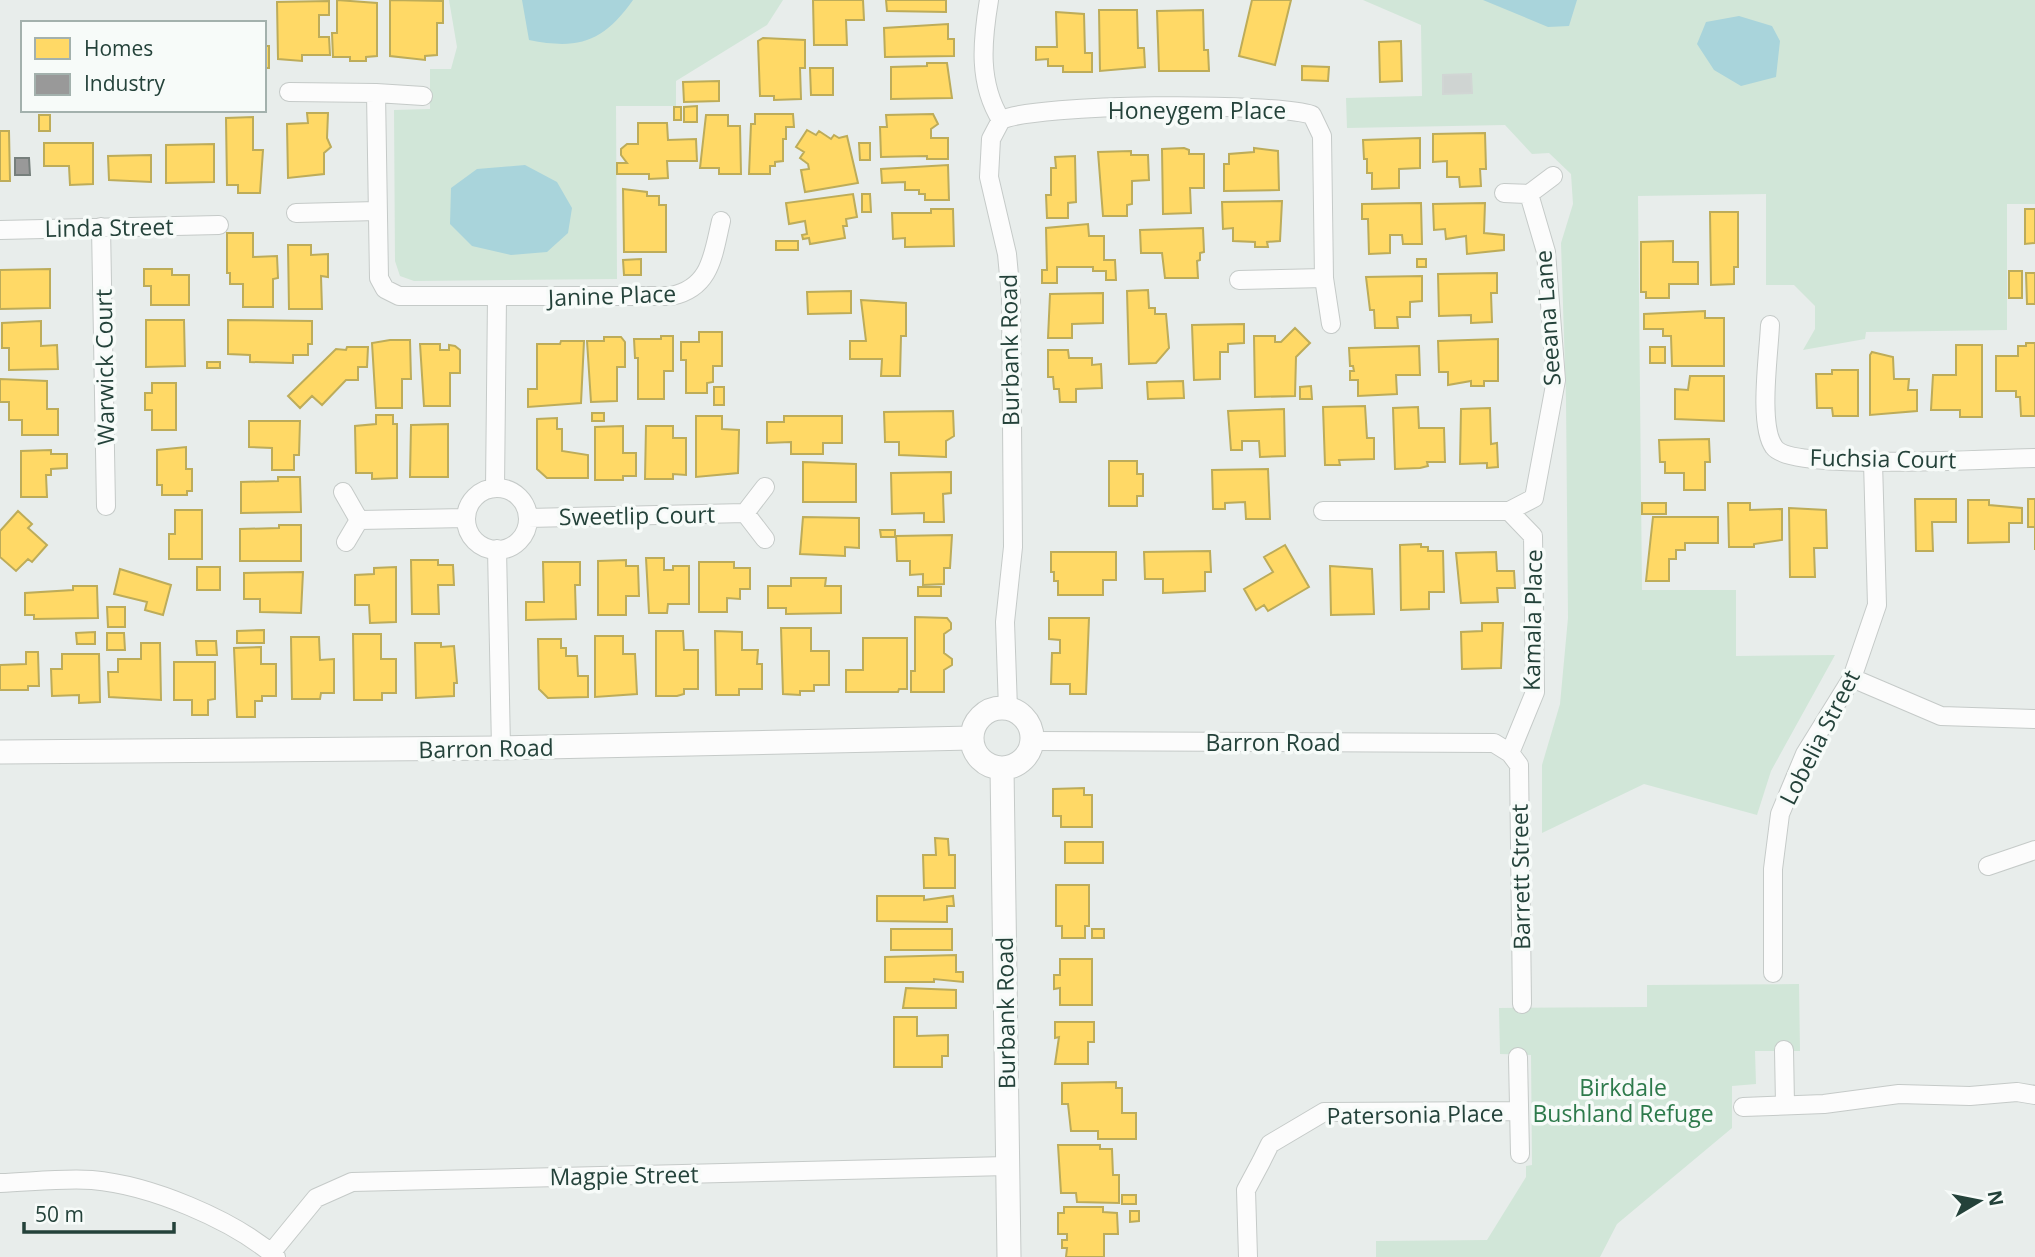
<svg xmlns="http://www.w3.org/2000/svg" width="2035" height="1257" viewBox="0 0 2035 1257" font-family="'Open Sans',sans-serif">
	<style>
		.green { fill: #d1e6d8 }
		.water { fill: #a9d4db }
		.homes { fill: #ffd966; stroke: #bdac59; stroke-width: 2 }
		.industry { fill: #999; stroke: #767f7c; stroke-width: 2 }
		.building { fill: #cfd4d2; stroke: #d1d6d4; stroke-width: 2 }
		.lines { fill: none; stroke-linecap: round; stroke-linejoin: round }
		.minor-casing { stroke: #c5cac8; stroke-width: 20 }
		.tertiary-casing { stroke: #c5cac8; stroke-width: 25 }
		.minor { stroke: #fcfcfc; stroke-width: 18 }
		.tertiary { stroke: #fcfcfc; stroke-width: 23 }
		.labels { text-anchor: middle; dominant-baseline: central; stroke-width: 7; stroke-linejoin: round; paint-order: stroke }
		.street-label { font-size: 23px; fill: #24423a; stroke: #f7fbf9 }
		.park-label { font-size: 23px; fill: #2d7a4b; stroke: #f7fbf9 }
	</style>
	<rect width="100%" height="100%" fill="#e8edeb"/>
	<path class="green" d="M449,0H783L767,25L676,81V106H616L617,279L414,281L400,276L395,261L394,110L430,109V69H451L457,47Z
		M1363,0H2035V204H2007V330L1866,332L1865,339L1803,350L1815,329V306L1794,285H1766V194L1638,196L1642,590H1736V656L1835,655L1771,771L1757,815L1644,784L1542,833V765L1560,704L1568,618L1566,399L1561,243L1573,204L1571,174L1549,153L1532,154L1505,125L1347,128L1346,98L1422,96L1421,25Z
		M1799,984L1800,1051H1755L1756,1084L1732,1086V1128L1617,1224L1600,1257H1376V1241L1487,1240L1526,1177V1166L1532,1165L1531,1055L1500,1054L1499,1008L1647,1007V985Z"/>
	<path class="water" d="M522,0H633C603,42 579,50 529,40Z
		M1483,0H1577L1569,26L1548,27Z
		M1739,16L1772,26L1780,41L1776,77L1741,86L1714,70L1697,44L1706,22Z
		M525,165L557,182L572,208L568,233L547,252L511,255L472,246L450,224L451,188L477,169Z"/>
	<path class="homes" d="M337,0L377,3V56L366,57V61H350V57H333L332,33H337Z
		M390,0L443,1V23H437V55L425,56V60L390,56Z
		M813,0H863L864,20H846L847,45H814Z
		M886,0H946V12L887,11Z
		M1252,0H1291L1275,65L1239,56Z
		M329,1V15H319V37H329L330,55H302V61L278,59L277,2Z
		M1099,10H1137L1138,48H1144L1145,67L1100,71Z
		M1203,10L1204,50H1208L1209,71H1159L1157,11Z
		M1056,12L1084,14L1085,53H1092V72H1063V66H1048V59L1036,60V47H1057Z
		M948,24V39H954V56L885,57L884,28Z
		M763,38L805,40V68H800L801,99L774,100V96H760L758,41Z
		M1401,41L1402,81L1380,82L1379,42Z
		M264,46H269V68H264Z
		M927,63H947L952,98L891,99V67L927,66Z
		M1302,66L1329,67L1328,81L1302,80Z
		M810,68H833V95H811Z
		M719,81V101L684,102L683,82Z
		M697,106V122H684V107Z
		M674,107H681V120H674Z
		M307,113H328L327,138L331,147L324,153V174L288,178L287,124L308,123Z
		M755,114H793L794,127H786V139H783V161L775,162V166H770V174H749L751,124H755Z
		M933,114L938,124L931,129V138H948V159H927V156L881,157L880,127H887L886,115Z
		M39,115H50V131H39Z
		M706,115H728V126H740L741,174H719V168H700Z
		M253,117V150H263L260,193H238V185H227L226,118Z
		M638,123H667L668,140L696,139L697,161H667L668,178L649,179V174H617V163H627L621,155V149L627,144H638Z
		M807,130L816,135L819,131L831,139L834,135L839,138L847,136L858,183L805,192L801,170L809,169L808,164L800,158L804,152L796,147Z
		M0,131H9L10,181H0Z
		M1485,133L1486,169H1480L1481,186L1460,187L1459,177H1447V161L1433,162V134Z
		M1420,138V168L1399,169V188L1372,189V173H1367V159H1364L1363,140Z
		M44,143H93V184L70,185L69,166H44Z
		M859,143H870V160H860Z
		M214,144V182L166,183V145Z
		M1184,148L1189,150V154H1204V188H1190L1191,213L1163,214L1162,149Z
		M1254,148L1278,151L1279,190L1224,191V164H1229V154L1254,152Z
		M1131,151V155H1148L1149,180L1132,181V204L1127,205V216H1103L1098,152Z
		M151,155V182L109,180L108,156Z
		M1075,156L1076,202L1068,203V218H1047L1046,195H1051V168H1056L1055,157Z
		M948,165L949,200H925V194H919V190H905V182L882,183L881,169Z
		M623,189L647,192V196H659V205H666V252H624Z
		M853,194L857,217L846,219L847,226H843L845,238L810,244L809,238L803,239L802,235L807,234L805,221L789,224L786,203Z
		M862,194H870L871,212H862Z
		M1282,201L1280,241L1267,242L1268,247H1255V242L1233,241V228L1223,229L1222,202Z
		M1421,203L1422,244H1403L1402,235H1390V253L1369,254L1368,219H1362V204Z
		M1485,203L1484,233L1504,235V250L1467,254L1466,236L1446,239L1445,229L1434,230L1433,204Z
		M931,209H953L954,246L905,247V238L893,239L892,213H931Z
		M2025,209H2035V243L2025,244Z
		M1710,212H1738V267H1734V284L1711,285Z
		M1088,224L1089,236H1104V260H1115L1116,280H1106V271H1093V267H1057V283H1042V270H1047L1046,228Z
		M1203,228L1204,252L1200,253V260L1197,261L1198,278H1165L1162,253H1141L1140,230Z
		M227,233H253V257L277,256L278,278L273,279V307H243V284H230V273H227Z
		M776,241H798V250H776Z
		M1673,241V262H1698V284H1669V298H1646V292H1641V242Z
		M288,245H311V255L328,254V277L321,276L322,309H289Z
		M641,259V275H624L623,260Z
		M1417,259H1426V267H1417Z
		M50,269V308L0,309V270Z
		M144,269H172V275H189V305H151V286H144Z
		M2009,271H2022V298H2009Z
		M1497,273V293H1491L1492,322L1471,323V315L1439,316L1438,274Z
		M2026,273H2035V304H2027Z
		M1422,276V301L1410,302V317H1397L1398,328H1375L1374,310H1370L1366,277Z
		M1148,290L1149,308H1155V314H1166L1169,348L1156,363L1129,364L1127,291Z
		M851,291V313L808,314L807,292Z
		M1103,293V323L1072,324V338H1048L1050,294Z
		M861,300L906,303V336H901L900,376H881L882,359H850V341H866Z
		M1705,311V318H1724V366H1672L1671,336H1663V329H1644V314Z
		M146,320H184L185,366L146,367Z
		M228,320L312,321V344H308V355H293V363L250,362V355L228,354Z
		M41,321V346L57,345L58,369L9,370V348H2V323Z
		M1244,324V343L1228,344V352H1220V379L1194,380L1192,325Z
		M1295,328L1310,343L1296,357L1295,396L1255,397L1254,336H1275V342H1281Z
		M699,332H722V366H713V382L707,383V393H686V360H681V342H699Z
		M661,336H673V371H664V399H638V358H635L634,339H661Z
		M604,337H621L625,342V367H617V401L591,402L587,341H604Z
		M1498,339V381H1484V386H1471V381L1448,385V372H1439L1438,341Z
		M390,340H410L411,379H402V408H376L372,343Z
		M561,341H584L581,403L528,407V389H537V344H560Z
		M2026,343H2035V416H2021L2020,397H2016V391H1996V356H2018V346H2026Z
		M420,344H440V350H449V345L455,346L460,350V373H450V406H424Z
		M1956,345H1982V417H1960V410H1931L1933,375H1956Z
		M1419,346L1420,375H1396L1397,394L1358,396V380H1350V371H1354L1353,366H1350L1349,348Z
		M347,347H368L367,367H358V380H346L322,405L312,396L300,408L288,396L336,349L346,350Z
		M1650,347H1665V363H1650Z
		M1048,350H1068L1069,358H1092V365L1101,364L1102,388L1076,389V402H1060L1059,389H1054L1053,377H1048Z
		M1872,352L1893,357L1894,379H1909L1908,390H1917V411L1870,415V355Z
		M207,362H220V368H207Z
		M1832,370H1858V416H1833L1832,408H1817L1816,374H1832Z
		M1690,376H1724V421L1675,419V389L1688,390Z
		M0,379L47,381V409H58V435H22V420H9V402H0Z
		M1183,381L1184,398L1148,399L1147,382Z
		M152,383H176V430H152V410H145V393H152Z
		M1311,386L1312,399H1300V387Z
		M714,387H724V405H714Z
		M1365,406L1367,438H1374V459L1339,460L1340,465H1325L1323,407Z
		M1418,407L1419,428H1444L1445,462H1427L1428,466L1420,468L1395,469L1393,408Z
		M1490,408L1491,444L1497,443L1498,467L1487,468V463L1460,464L1461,409Z
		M1284,409L1285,456L1260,457L1259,441H1242V450H1231L1228,411Z
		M953,411L954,436L946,441V457L899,455V442H885L884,412Z
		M592,413H604V421H592Z
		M376,415H393V424H397V478L372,479V473H356L355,426L376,424Z
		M696,416H722V429L739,430L738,473L696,477Z
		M784,416H842V443H823V454H791V442L767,443V422H784Z
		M557,418V429H562V451L588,455V478H547L537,469V419Z
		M249,421H300L299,455H294V470H272V448L249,447Z
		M448,424V477H410L411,425Z
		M623,426V453H636V476H623V480H595V427Z
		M646,426H673V438H686V475L673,474V479H645Z
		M1709,439L1710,462H1705V490H1684V473H1665V462H1660L1659,440Z
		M186,447V469H192V491H187V495H162V485H157V450Z
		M51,450V454H67V468L51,469V475H46L47,497H21V451Z
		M1109,461H1137V474H1143V496H1137V506H1109Z
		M803,462L856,464V502H803Z
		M1268,469L1270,519H1246L1245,502L1225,503V509H1213L1212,470Z
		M951,472V493L943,494L944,522H924V513L892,514L891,473Z
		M278,477H300L301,512L241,513V482L278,481Z
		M1915,499H1956V522H1932L1933,551H1916Z
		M2028,499H2035V550V527H2028Z
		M1968,500H1989V505L2022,508V523H2009V542L1968,543Z
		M1642,503H1666V514H1642Z
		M1728,503H1750V510L1782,509V540L1754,544V547H1729Z
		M1789,508L1826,510L1827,548H1814L1815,577H1790Z
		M175,510H202V559H169V534H175Z
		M18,511L32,524L28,528L47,545L32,562L28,559L16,571L0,557V531Z
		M803,517L859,518V548L845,547V556L800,554Z
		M1653,517H1718V543H1685V550H1676V559H1669V581H1646Z
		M279,525H301V561H240V529L279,528Z
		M880,530H895V537H881Z
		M952,535L950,568H944V584L923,585V574L910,575V561H897L896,536Z
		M1421,544V547H1428V551H1443L1444,592H1429V609L1401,610L1400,545Z
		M1285,545L1309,587L1268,611L1264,605L1256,610L1244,589L1273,572L1264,557Z
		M1210,551L1211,572H1205V591L1163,593V579H1145L1144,552Z
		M1051,552H1116V580H1103V595H1058V581H1054V572H1051Z
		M1496,552L1497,571H1514L1515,588H1497L1498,602L1461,603L1456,553Z
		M646,558H664V570H673V566H689V604H668L667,613H649Z
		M411,560H438V565H453L454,585H438L439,614H412Z
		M626,560V566H638L639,596H626V615H598V561Z
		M543,562H580V585H575L576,619L526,620V602H544Z
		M699,562H734V568H750V589H740V599L727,598V612H699Z
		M1330,566L1372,569L1374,614L1331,615Z
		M197,567H220V590H197Z
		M396,567V622L370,623L369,605H355V575L374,574V568Z
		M120,569L171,585L163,615L145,610L147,602L114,594Z
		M303,572L301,613L260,612V599H244V573Z
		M791,578H826L825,586H841V613L786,614V608H768V586H791Z
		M73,586H97L98,618L34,619V615H25V593L73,590Z
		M918,587H941V596H918Z
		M107,607H125V627H108Z
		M915,617L947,618L951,623V629L944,634V653L952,659V665L944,670V692H911V671H915Z
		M1049,618H1089L1086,694H1070V684H1051L1052,653H1060V640L1049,639Z
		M1482,623H1503L1501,668L1462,669L1461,632L1482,631Z
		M781,628H811V651H829V685H814V691H800V695L783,694Z
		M264,630V643H237V631Z
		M656,631H683L684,650H698V689H684V694L677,696H656Z
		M715,631L742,632V650H758L757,664H762V689H739V695H716Z
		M95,632V644H77L76,633Z
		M107,633H124L125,650H107Z
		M353,634H381V659H396V693H382V700H354Z
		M595,636H623V654H635L637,694L595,697Z
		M291,637H319L320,660L334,659V693H321L320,699H292Z
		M863,638H907V689H899L898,692H846V670H863Z
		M538,639H561V648H566V656H577L578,676H588V697L548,698L539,689Z
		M196,641H216L217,655H197Z
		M141,643H160L161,700L109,697L108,672H118V659H141Z
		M415,643H441V647L454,646L457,683H454V696L416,698Z
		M261,647V664H276V696H262V701H255V717H237L234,648Z
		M26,652H38L39,686H28V690H0V665L26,664Z
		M62,654H99L100,702L79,703V695L52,696L51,669H62Z
		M174,662H215V699L208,700V715H192V700H174Z
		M1084,788V795H1092V827H1061V816H1053V789Z
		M935,838L948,839L949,855H955V888H924L923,855H936Z
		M1065,842H1103V863H1065Z
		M1056,885H1089V926H1085V938H1062V926H1056Z
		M877,896H924V900L953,896L954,906H947V922L877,921Z
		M891,929H952V950H891Z
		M1092,929H1104V938H1092Z
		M956,955V972H963V982L934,979V982H885V957Z
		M1060,959H1092V1005H1060V988L1054,989V975H1060Z
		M906,988L956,990V1008H903Z
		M894,1017H917V1036L948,1035V1056H942V1067H894Z
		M1055,1022H1094V1042H1088V1064H1055L1059,1037L1055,1038Z
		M1116,1082V1088H1122V1113H1136V1139H1098V1131H1071L1068,1104H1062V1083Z
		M1058,1145H1100V1149H1112L1113,1175H1119V1203L1077,1202L1076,1193H1061Z
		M1122,1195H1136V1204H1122Z
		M1064,1207H1103V1212L1117,1213L1118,1234H1104V1257H1066L1067,1248H1062V1240H1067V1234H1058V1213H1064Z
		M1130,1211H1139V1221L1130,1222Z"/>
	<path class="industry" d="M15,158H29L30,175H15Z"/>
	<path class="building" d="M1471,74L1472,93L1443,94V75Z"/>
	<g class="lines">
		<g class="minor-casing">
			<path id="minor" d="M989,0C982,42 978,83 1001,120L991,139L989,177L1007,254L1011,297L1013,547L1005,622L1008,709
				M289,92L376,93L379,278L385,289L399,296H671C711,288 713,255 721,221
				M376,93L423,96
				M1001,120C1039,103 1270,102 1312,115L1322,136L1324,278
				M1504,193L1529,194
				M296,213L377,211
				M101,227L106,506
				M0,230L219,225
				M1239,280L1324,278L1331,324
				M1770,325C1769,353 1758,425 1774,447C1791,472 1997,458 2035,458
				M765,487L745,513L765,539
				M495,488L497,297
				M466 519a31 31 0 1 1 62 0a31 31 0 1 1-62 0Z
				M343,492L359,520L346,542
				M1323,511H1509L1533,536L1535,692L1510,753
				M1509,511L1534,498L1556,380L1546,252L1529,194L1553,176
				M528,518L745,513
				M359,520L466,518
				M497,549L501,748
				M1852,678L1941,716L2035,719
				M1032,741L1494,743L1510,753L1519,765L1522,1004
				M1988,866L2035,850
				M1773,973V869L1780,814L1805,754L1852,678L1877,605L1873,462
				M1784,1050L1785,1104
				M1518,1057L1520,1154
				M1743,1107L1824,1104L1899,1094L1970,1096L2017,1092L2035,1095
				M0,1183C30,1182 62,1178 92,1180C150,1185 232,1219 276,1257
				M271,1253L316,1198L352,1182L1007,1166
				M1248,1257L1246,1190L1261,1162L1270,1144L1324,1112L1519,1111"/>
		</g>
		<g class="tertiary-casing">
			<path id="tertiary" d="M972 738a30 30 0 1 1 60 0a30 30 0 1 1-60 0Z
				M0,752L501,748L972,738
				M1002,768L1009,1257"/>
		</g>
		<use href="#minor" class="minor"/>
		<use href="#tertiary" class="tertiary"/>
	</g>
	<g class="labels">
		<g class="street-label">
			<text x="1197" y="110">Honeygem Place</text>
			<text transform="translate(109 227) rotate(-1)">Linda Street</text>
			<text transform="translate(612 295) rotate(-2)">Janine Place</text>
			<text transform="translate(1547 318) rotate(-94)">Seeana Lane</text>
			<text transform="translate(1009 350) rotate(-91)">Burbank Road</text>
			<text transform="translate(104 367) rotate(-91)">Warwick Court</text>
			<text transform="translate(1883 458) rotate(1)">Fuchsia Court</text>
			<text transform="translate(637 515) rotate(-1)">Sweetlip Court</text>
			<text transform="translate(1532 620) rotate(-89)">Kamala Place</text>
			<text transform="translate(1819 737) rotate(-63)">Lobelia Street</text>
			<text x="1273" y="742">Barron Road</text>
			<text transform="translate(486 748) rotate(-1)">Barron Road</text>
			<text transform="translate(1520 877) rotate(-91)">Barrett Street</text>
			<text transform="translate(1005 1013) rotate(-91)">Burbank Road</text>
			<text transform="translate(1415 1114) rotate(-1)">Patersonia Place</text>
			<text transform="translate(624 1175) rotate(-1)">Magpie Street</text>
		</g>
		<g class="park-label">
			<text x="1623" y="1087">Birkdale<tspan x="1623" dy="26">Bushland Refuge</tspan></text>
		</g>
	</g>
	<rect x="21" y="21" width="245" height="91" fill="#f7fbf9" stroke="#a3b1ad" stroke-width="2"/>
	<rect x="35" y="38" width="35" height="21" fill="#ffd966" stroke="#a3b1ad" stroke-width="2"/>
	<text x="84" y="56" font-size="21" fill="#24423a">Homes</text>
	<rect x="35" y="74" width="35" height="21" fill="#999999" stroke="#a3b1ad" stroke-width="2"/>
	<text x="84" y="91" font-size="21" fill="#24423a">Industry</text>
	<g transform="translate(1979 1201) rotate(80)" stroke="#f7fbf9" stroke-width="5" paint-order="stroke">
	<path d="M0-5L12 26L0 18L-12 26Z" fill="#24423a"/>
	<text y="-10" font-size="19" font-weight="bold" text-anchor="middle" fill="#24423a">N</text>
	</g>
	<path d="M24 1222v10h150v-10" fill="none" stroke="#24423a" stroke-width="3.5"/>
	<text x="35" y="1222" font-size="21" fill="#24423a" stroke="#f7fbf9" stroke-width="5" paint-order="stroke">50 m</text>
</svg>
